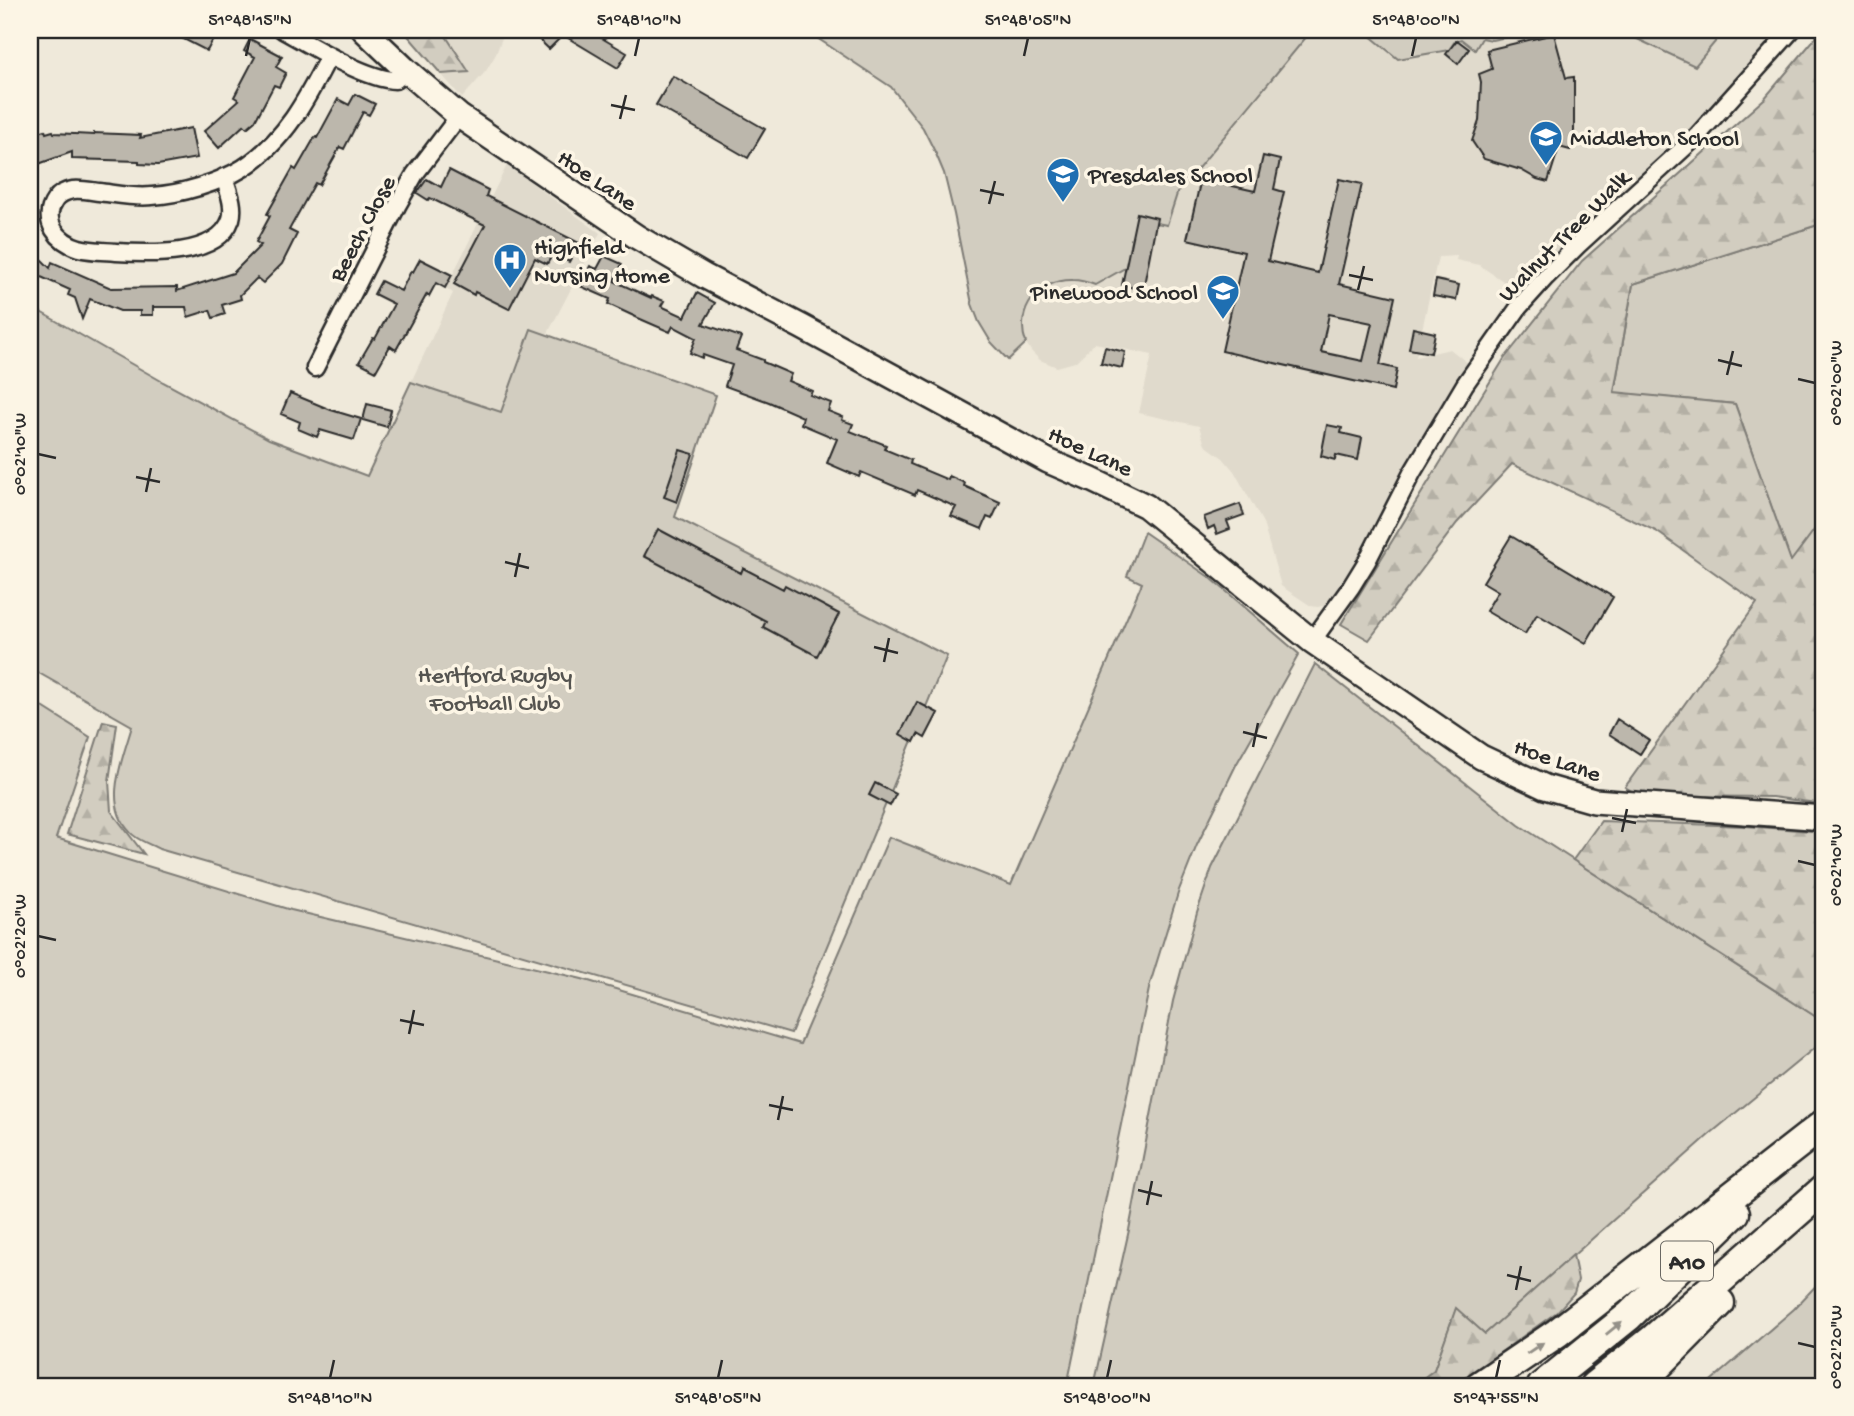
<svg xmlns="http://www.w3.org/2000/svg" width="1854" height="1416" font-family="'Gochi Hand',sans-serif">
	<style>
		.built { fill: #e0dacc }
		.green { fill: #d2cdc0; stroke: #7e7c76; stroke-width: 2 }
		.forest { fill: url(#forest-firs); stroke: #7e7c76; stroke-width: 2 }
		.building { fill: #bcb7ac; stroke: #2b2b2b; stroke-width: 2; fill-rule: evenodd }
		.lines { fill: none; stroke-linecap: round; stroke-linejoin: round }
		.street-casing { stroke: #2b2b2b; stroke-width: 21 }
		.secondary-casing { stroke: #2b2b2b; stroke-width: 28 }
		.highway-casing { stroke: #2b2b2b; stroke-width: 33 }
		.street { stroke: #fcf5e5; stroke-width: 16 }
		.secondary { stroke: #fcf5e5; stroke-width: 23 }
		.highway { stroke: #fcf5e5; stroke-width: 28 }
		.oneway { fill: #949088 }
		.ticks { fill: none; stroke: #2b2b2b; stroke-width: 2.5 }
		.labels { text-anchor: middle; stroke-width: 7; stroke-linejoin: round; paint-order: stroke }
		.shield { fill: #fcf5e5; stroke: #6a6863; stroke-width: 2 }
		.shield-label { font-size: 23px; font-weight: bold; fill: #2b2b2b }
		.poi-label { font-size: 24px; fill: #2b2b2b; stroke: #fcf5e5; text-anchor: start }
		.street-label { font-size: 24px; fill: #2b2b2b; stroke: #fcf5e5 }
		.park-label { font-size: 24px; fill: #555450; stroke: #fcf5e5 }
		.neatline { fill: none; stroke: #2b2b2b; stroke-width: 2.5 }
		.ticks-label { font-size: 18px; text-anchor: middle; fill: #2b2b2b }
	</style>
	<defs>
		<pattern id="forest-firs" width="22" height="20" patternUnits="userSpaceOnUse" patternTransform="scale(1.75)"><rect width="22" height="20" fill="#d2cdc0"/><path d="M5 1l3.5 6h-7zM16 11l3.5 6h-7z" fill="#b4b0a5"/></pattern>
	</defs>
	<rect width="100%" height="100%" fill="#efe9da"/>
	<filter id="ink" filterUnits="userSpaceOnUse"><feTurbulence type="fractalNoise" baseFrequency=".0143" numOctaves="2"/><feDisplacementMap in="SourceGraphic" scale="14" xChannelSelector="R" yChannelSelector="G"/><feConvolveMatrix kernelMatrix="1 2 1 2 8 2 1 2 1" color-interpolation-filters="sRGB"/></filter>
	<g filter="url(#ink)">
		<path class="built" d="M403,30H505L496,54L486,71L462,98Z
			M805,30H1786L1692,130L1634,182L1553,261L1536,256L1528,263L1512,304L1503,281L1479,265L1456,260L1457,256L1438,257L1416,357L1450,349L1474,368L1355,565L1349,585L1330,604L1318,607L1311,606L1281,586L1263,523L1234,471L1223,458L1205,445L1199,426L1139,413L1152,355L1095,343L1075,362L1057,367L1040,360L1031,351L1026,343L1008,360L991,342L979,322L972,304L954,214L944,173L936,154L923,128L891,87Z
			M507,165L600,233L547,335L531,330L501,413L411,382L453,293L446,288Z"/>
		<path class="green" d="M805,30H1312L1180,190L1177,194L1167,225L1146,221L1137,261L1095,285C1087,282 1081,280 1073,280C1039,279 1014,310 1026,343L1008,360L991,342L979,322L972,304L954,214L944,173L936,154L923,128L891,87Z
			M1363,30H1542L1492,40L1482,38L1475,50L1461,39L1455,41L1449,50L1398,59Z
			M1618,30H1725L1695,66Z
			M1824,223V517L1791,562L1735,404L1614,393L1633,284Z
			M30,306L163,382L269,439L367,476L411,382L501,412L531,329L716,395L675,517L947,656L791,1033L159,849C150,844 136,840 130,832C102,803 123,759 132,726L30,668Z
			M1144,532L1212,579L1299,654L1236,765L1197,845L1179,890L1150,984L1067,1386H30V699L90,737L56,838L291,910L582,979L800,1044L889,837L1011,885L1142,583L1127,576Z
			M1315,664L1519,825L1824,1022V1040L1710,1134L1485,1334L1456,1309L1434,1370L1413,1386H1094L1129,1230L1173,1001L1197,912L1212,868Z
			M1824,1277V1386H1705L1794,1309Z"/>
		<path class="forest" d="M403,30H442L469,72L441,74Z
			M1822,30H1824V223L1633,284L1614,392L1735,404L1791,561L1824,517V804L1772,797L1659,796L1635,793L1625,787L1757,603L1656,531L1512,464L1457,523L1369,640L1341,624L1504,359L1582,261L1764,99Z
			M103,721L117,724L109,781L111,811L144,854L67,834Z
			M1601,821L1746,826L1824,832V1022L1573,860Z
			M1573,1255L1578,1280L1574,1293L1557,1312L1455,1385L1413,1386L1434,1370L1456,1308L1485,1334Z"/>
		<path class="building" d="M166,30H218L207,51Z
			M529,30H604L600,37L627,53L618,68L563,35L549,49Z
			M1554,34L1566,78L1574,77V134L1570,150L1559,147L1548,182L1537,179L1521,170L1484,159L1472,141L1479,121L1481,82L1479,74L1492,69L1487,50Z
			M250,39L282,56L276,67L286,73L279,87L274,85L255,121L247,128L244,125L219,148L204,131L239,100L234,97L255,57L244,51Z
			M1457,40L1469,49L1458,64L1446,54Z
			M673,76L765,129L748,158L656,105Z
			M355,94L375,104L369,115L363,112L344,149L340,147L319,185L315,183L289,230L297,234L282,264L263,283L257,278L240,295L241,299L222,305L225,314L213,318L210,310L188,317L186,307H153V315H140V311H120L90,299L82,319L75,298L68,295L70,290L30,272V248L50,268L52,262L111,288L177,287V291L233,273L261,245L256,242L270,216L267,214L293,168L296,170L315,137L317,138L338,99L349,105Z
			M191,128L197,158L158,165L139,164V161L72,159V152L30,167V135L45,130L46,133L53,131L54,133L94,135V133L141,135L140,138Z
			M1263,156L1280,160L1274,189L1284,192L1268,261L1318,273L1339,179L1362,184L1339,284L1395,297L1380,365L1397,369L1393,390L1222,351L1244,252L1187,239L1201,179L1255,191ZM1329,314L1372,323L1363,361L1321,352Z
			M449,170L488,190L486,196L579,243L569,262L553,254L547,264L535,258L509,309L475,292L474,295L454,284L485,225L430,198L428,200L417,193L427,179L441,187Z
			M1137,213L1157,218L1143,290L1122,285Z
			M604,256L622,264L614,281L651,298L652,296L664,301L661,306L685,317L697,293L715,303L703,324L741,337L736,350L763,360V362L791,374L788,381L812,391L810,395L831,403L828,411L843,417L842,420L853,424L850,431L886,445L884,449L911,460L910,464L948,480L949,476L965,483L964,486L1000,502L992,519L987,517L982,529L951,516L956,507L917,490L915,495L861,472L859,477L827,463L837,439L801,424L803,417L769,402L725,386L732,365L703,355L702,358L690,353L696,338L673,326L670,332L638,318L608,304L610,299L580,286L590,266L597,269Z
			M420,259L452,275L445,288L436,283L429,296L427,294L396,350L390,346L376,371L359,362L373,338L375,339L394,304L374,294L381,281L401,291L411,271L413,272Z
			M1436,280L1459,285L1456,300L1433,296Z
			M1413,328L1435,333L1431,353L1409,349Z
			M1105,347L1125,352L1122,368L1101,363Z
			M290,393L331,410L361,419L354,440L320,430L317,437L298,429L300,422L281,414Z
			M367,404L391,410L387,427L363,420Z
			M1327,425L1342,428L1341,433L1362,438L1358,460L1336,455L1335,460L1321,456Z
			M680,450L693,454L677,502L664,497Z
			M1240,504L1244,515L1227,521L1230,529L1217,534L1214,526L1208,529L1204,517Z
			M658,529L741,573L743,568L783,589L785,585L839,614L817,656L763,627L766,621L644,556Z
			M1511,536L1613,597L1586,643L1537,614L1525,634L1486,611L1498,591L1483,582Z
			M917,702L938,713L925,738L918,734L914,742L900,734Z
			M1617,719L1649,740L1640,754L1609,734Z
			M875,783L896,794L890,806L869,795Z"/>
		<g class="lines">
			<defs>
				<path id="street" d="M283,30C310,45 365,79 395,80L407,71
					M224,177C228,190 235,205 231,219C218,258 148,254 116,252C104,251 91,251 79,248C59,242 40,221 55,200C59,194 66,191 73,190C81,189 91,191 99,192C116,194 135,198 152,196C181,194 219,183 243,168C285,141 307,99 329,56
					M315,368L398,204L415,174L459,116
					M1312,641L1351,587L1367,561L1412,473L1465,384L1519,307L1546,277L1578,245L1697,136L1792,30"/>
				<path id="secondary" d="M364,30L407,71L459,116L637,237L704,276L802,327L1048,461L1092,480L1146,506L1312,641L1481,757L1545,787L1594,801L1824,818"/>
				<path id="highway" d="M1479,1386L1557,1333L1824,1124
					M1542,1386L1629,1316L1735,1213
					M1594,1386L1652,1340L1824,1189
					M1638,1386L1720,1303"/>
			</defs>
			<use href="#street" class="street-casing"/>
			<use href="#secondary" class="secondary-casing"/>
			<use href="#highway" class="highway-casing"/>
			<use href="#street" class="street"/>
			<use href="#secondary" class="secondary"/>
			<use href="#highway" class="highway"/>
		</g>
		<defs><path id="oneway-solid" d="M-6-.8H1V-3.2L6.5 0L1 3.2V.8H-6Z" transform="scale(1.75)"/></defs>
		<g class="oneway">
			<use href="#oneway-solid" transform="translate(1614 1328) rotate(-39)"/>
			<use href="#oneway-solid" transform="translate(1535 1348) rotate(-34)"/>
		</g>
	</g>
	<path class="ticks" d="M246,56L250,38M635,56L639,38M1024,56L1028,38M1412,56L1416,38M611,105L635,110M620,119L626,95M980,190L1004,195M989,204L995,181M1349,275L1373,280M1358,290L1364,266M1718,360L1742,366M1727,375L1733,351M1798,379L1815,383M38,454L56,458M136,477L160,482M146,492L151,468M505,562L529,568M515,577L520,553M874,647L898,653M884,662L889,638M1243,732L1267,738M1253,747L1258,723M1612,818L1636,823M1622,832L1627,809M1798,861L1815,865M38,936L56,940M400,1020L424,1025M409,1034L414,1010M769,1105L793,1110M778,1120L783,1096M1138,1190L1162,1196M1147,1205L1152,1181M1507,1275L1531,1281M1516,1290L1521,1266M1798,1343L1815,1347M330,1378L334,1360M718,1378L722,1360M1107,1378L1111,1360M1496,1378L1500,1360"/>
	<defs>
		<symbol id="school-pin" viewBox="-11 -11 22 30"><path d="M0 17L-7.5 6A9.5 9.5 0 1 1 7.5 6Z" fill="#1f6fb2" stroke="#fcf5e5"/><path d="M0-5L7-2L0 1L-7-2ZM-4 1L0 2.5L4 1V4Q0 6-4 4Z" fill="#fff"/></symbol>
		<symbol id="hospital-pin" viewBox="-11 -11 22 30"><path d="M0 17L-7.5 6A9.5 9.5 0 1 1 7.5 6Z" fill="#1f6fb2" stroke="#fcf5e5"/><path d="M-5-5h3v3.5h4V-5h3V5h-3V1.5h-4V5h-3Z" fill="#fff"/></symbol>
	</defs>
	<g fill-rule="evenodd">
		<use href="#school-pin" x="1527" y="118" width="38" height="52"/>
		<use href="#school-pin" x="1044" y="155" width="38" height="52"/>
		<use href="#hospital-pin" x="491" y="241" width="38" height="52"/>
		<use href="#school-pin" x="1204" y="272" width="38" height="52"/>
	</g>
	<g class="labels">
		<rect class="shield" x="1661" y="1241.5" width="52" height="39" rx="5"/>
		<g class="shield-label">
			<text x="1687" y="1269">A10</text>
		</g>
		<g class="poi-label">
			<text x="1570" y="145">Middleton School</text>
			<text x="1088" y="182">Presdales School</text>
			<text x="534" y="254">Highfield<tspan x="534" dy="28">Nursing Home</tspan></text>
			<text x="1198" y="299" text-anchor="end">Pinewood School</text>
		</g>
		<g class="street-label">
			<text transform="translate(598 179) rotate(34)" y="8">Hoe Lane</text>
			<text transform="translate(361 228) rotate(-62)" y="8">Beech Close</text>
			<text transform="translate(1563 235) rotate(-45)" y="8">Walnut Tree Walk</text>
			<text transform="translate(1091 450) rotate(25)" y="8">Hoe Lane</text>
			<text transform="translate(1558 759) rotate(19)" y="8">Hoe Lane</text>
		</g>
		<g class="park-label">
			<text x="495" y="682">Hertford Rugby<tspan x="495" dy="28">Football Club</tspan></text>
		</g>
	</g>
	<rect width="1854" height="1416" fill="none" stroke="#fcf5e5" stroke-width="77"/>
	<rect x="38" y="38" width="1777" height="1340" class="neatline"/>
	<g class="ticks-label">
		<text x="250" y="25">51°48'15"N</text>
		<text x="639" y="25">51°48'10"N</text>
		<text x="1028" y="25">51°48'05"N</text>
		<text x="1416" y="25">51°48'00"N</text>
		<text transform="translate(1835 383) rotate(-90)" y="6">0°02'00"W</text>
		<text transform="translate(19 454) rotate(-90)" y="6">0°02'10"W</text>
		<text transform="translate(1835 865) rotate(-90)" y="6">0°02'10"W</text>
		<text transform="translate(19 936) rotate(-90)" y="6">0°02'20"W</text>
		<text transform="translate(1835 1347) rotate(-90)" y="6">0°02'20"W</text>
		<text x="330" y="1403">51°48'10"N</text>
		<text x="718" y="1403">51°48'05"N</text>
		<text x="1107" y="1403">51°48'00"N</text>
		<text x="1496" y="1403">51°47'55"N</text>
	</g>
</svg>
